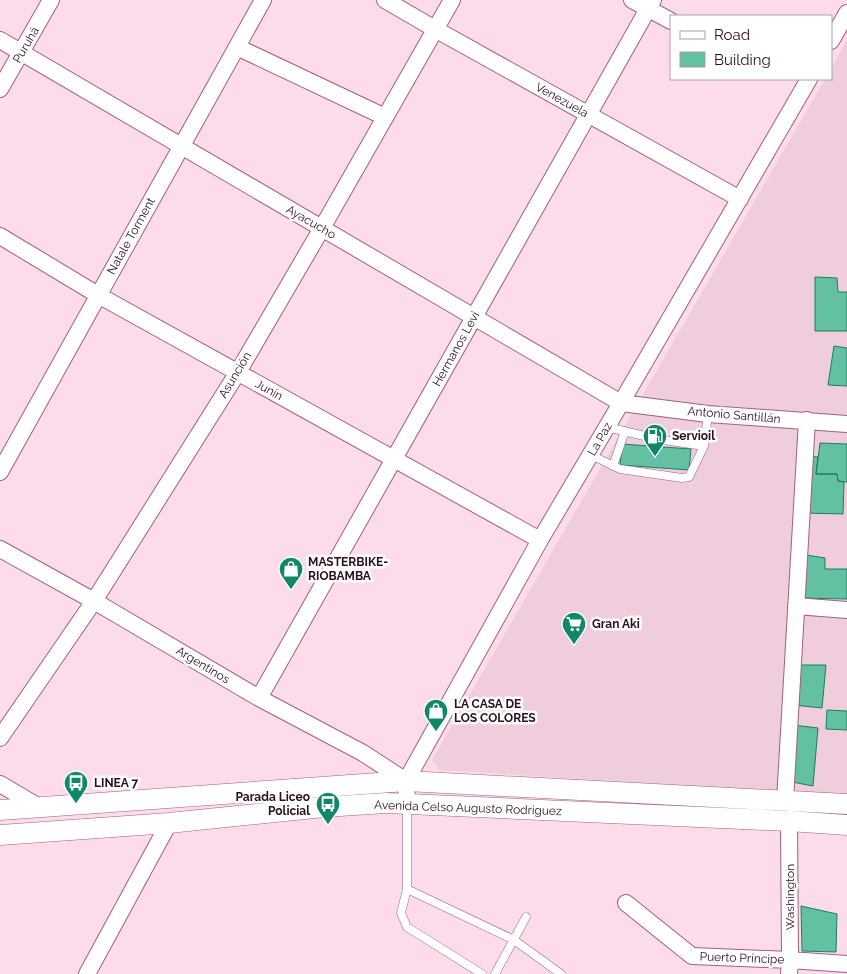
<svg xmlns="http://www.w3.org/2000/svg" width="847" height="974" font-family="Raleway,sans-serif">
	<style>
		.built { fill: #f0cddd }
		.building { fill: #63c0a1; stroke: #168063 }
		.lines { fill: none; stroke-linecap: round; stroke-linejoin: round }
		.service-casing { stroke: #a45e81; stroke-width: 9 }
		.minor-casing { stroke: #a45e81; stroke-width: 18 }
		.tertiary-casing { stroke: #a45e81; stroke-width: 21 }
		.service { stroke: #fff; stroke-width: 8 }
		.minor { stroke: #fff; stroke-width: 16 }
		.tertiary { stroke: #fff; stroke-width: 20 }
		.labels { text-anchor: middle; stroke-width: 5; stroke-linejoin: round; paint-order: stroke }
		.street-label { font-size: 12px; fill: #2c101f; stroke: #fff }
		.poi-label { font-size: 12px; font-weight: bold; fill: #2c101f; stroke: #fff; text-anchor: start }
	</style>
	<rect width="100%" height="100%" fill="#fcdcea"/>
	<path class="built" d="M847,40V796L439,770L432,760L825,79H831V68Z"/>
	<path class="building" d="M815,277L837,278L838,292H847V331H815Z
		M834,346L847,348V386L828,385Z
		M820,443L847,444V482L838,481L837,474H816Z
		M622,444L691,449L689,470L620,465Z
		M806,456L818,457L816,474H837L838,481L844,482L843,514L804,513Z
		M800,554L825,558V569H847V599L799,598Z
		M797,665H826L822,708L793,705Z
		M827,710L847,711V730L826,729Z
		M793,725L818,728L813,786L787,781Z
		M801,906L837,914L836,952L802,951Z"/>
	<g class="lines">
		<defs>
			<path id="service" d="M704,446L708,414
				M591,455L620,469L682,478L689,477L704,446L657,439L607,427
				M613,466L625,431
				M407,804V889
				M482,974L407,927L401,913L407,889L514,940L561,974
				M495,974L526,917"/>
			<path id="minor" d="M385,0L435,29L740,199
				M632,0L671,21
				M0,40L621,403L708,414L847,424
				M831,41L847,13
				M237,47L385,117
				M0,89L51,0
				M0,236L98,295L540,540
				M0,472L263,0
				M0,549L94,601L259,698L363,753L406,781
				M796,606L847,610
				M259,698L653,0
				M0,738L94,601L238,372L322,228L452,0
				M0,784L39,807
				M785,801L807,420
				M407,804L406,781L540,540L621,403L809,79
				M626,903L692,956L790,960L847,964
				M87,974L169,823
				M789,974L790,960L789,821"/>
			<path id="tertiary" d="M0,810L406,781L847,804
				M0,835L169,823L324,807L386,803L789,821L847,825"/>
		</defs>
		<use href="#service" class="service-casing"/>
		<use href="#minor" class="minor-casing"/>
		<use href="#tertiary" class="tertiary-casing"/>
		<use href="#service" class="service"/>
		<use href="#minor" class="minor"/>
		<use href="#tertiary" class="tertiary"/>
	</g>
	<defs>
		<symbol id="fuel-pin" viewBox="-11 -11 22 30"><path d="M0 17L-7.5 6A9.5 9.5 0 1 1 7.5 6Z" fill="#0f8769" stroke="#fff"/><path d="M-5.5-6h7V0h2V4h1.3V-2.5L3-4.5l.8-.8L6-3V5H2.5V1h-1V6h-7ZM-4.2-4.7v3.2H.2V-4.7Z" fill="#fff"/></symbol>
		<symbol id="shop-pin" viewBox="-11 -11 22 30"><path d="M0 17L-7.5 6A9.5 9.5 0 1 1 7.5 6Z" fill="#0f8769" stroke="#fff"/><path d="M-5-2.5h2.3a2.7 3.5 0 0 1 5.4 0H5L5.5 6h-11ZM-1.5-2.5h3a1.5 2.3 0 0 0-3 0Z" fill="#fff"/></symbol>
		<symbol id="supermarket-pin" viewBox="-11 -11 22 30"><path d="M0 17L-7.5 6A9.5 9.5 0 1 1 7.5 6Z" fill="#0f8769" stroke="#fff"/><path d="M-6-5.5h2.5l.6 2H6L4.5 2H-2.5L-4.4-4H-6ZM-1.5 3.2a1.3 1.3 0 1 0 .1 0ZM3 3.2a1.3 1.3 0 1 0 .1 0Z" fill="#fff"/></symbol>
		<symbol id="bus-pin" viewBox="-11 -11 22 30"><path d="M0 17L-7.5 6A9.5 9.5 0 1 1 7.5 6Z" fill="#0f8769" stroke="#fff"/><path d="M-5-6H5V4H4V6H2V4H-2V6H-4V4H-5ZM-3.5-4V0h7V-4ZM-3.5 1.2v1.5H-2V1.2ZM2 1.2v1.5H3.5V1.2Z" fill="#fff"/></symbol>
	</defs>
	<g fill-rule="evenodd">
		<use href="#fuel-pin" x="641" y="422" width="28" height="38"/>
		<use href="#shop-pin" x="277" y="555" width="28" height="38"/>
		<use href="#supermarket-pin" x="560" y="610" width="28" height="38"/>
		<use href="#shop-pin" x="422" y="697" width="28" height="38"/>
		<use href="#bus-pin" x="62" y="769" width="28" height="38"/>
		<use href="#bus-pin" x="314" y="790" width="28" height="38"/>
	</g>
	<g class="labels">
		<g class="street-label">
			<text transform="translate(26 45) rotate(-60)" y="4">Puruhá</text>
			<text transform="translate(562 100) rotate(29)" y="4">Venezuela</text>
			<text transform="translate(311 222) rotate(30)" y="4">Ayacucho</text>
			<text transform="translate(131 236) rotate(-61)" y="4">Natale Torment</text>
			<text transform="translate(456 349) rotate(-61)" y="4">Hermanos Levi</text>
			<text transform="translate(235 375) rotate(-59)" y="4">Asunción</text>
			<text transform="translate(269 390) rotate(29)" y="4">Junín</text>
			<text transform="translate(734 415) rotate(5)" y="4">Antonio Santillán</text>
			<text transform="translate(600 439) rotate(-60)" y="4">La Paz</text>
			<text transform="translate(203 665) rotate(31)" y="4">Argentinos</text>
			<text transform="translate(468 808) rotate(2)" y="4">Avenida Celso Augusto Rodriguez</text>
			<text transform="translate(790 897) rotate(-90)" y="4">Washington</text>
			<text transform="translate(742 958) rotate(2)" y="4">Puerto Príncipe</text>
		</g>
		<g class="poi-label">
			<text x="672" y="440">Servioil</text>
			<text x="308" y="566">MASTERBIKE-<tspan x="308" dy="14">RIOBAMBA</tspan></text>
			<text x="592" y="628">Gran Aki</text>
			<text x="454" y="708">LA CASA DE<tspan x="454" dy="14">LOS COLORES</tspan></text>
			<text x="94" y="787">LINEA 7</text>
			<text x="310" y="801" text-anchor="end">Parada Liceo<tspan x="310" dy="14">Policial</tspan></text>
		</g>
	</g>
	<rect x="670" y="15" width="162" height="65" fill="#ffffff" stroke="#ab9fa5"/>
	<rect x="680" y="31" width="25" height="8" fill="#ffffff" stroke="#ab9fa5"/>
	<text x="714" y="40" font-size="15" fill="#2c101f">Road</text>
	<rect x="680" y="52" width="25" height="15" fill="#63c0a1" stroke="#ab9fa5"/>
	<text x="714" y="65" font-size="15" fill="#2c101f">Building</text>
</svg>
